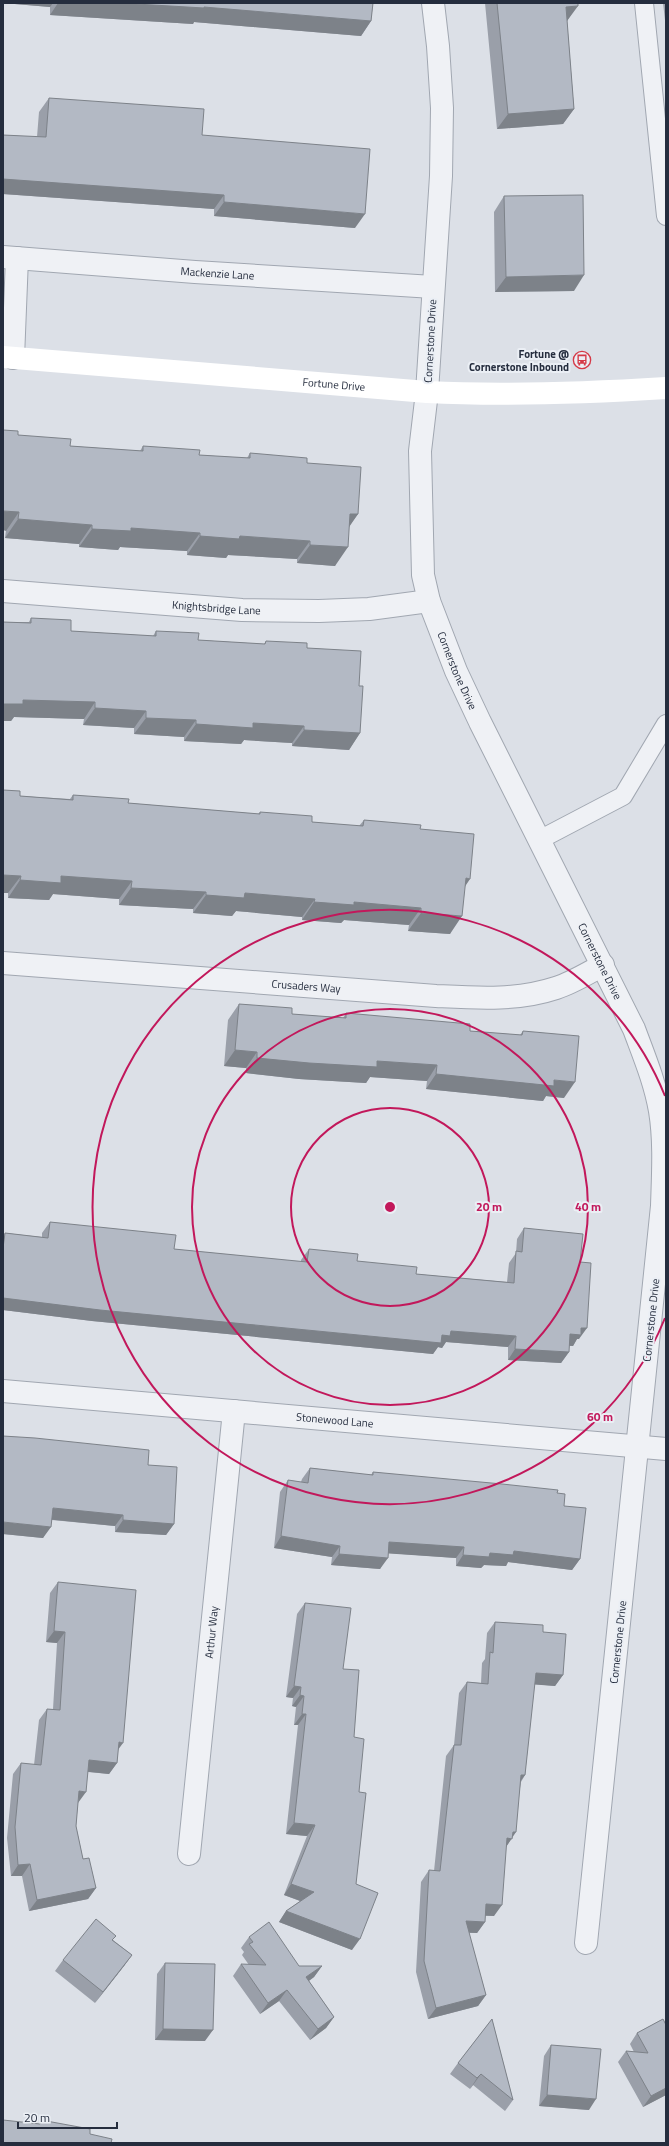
<svg xmlns="http://www.w3.org/2000/svg" width="669" height="2146" font-family="'Titillium Web',sans-serif">
	<style>
		.lines { fill: none; stroke-linecap: round; stroke-linejoin: round }
		.lane-casing { stroke: #a1a7b1; stroke-width: 20 }
		.street-casing { stroke: #a1a7b1; stroke-width: 24 }
		.lane { stroke: #eff1f5; stroke-width: 18 }
		.street { stroke: #eff1f5; stroke-width: 22 }
		.secondary { stroke: #fff; stroke-width: 22 }
		.wall { fill: #9a9fa9 }
		.shaded-wall { fill: #7d8289 }
		.building { fill: #b3b9c4; stroke: #7d8289 }
		.ring { fill: none; stroke: #c2185b; stroke-width: 2 }
		.labels { text-anchor: middle; stroke-width: 4; stroke-linejoin: round; paint-order: stroke }
		.street-label { font-size: 11px; fill: #252d3e; stroke: #ebeff5 }
		.poi-label { font-size: 11px; font-weight: bold; fill: #252d3e; stroke: #ebeff5; text-anchor: end }
		.centre { fill: #c2185b; stroke: #ebeff5; stroke-width: 2 }
		.ring-label { font-size: 12px; text-anchor: middle; font-weight: bold; fill: #c2185b; stroke: #ebeff5; stroke-width: 4; stroke-linejoin: round; paint-order: stroke }
	</style>
	<rect width="100%" height="100%" fill="#dce0e7"/>
	<g class="lines">
		<defs>
			<path id="lane" d="M644,3L666,216
				M539,840L623,796L666,724"/>
			<g id="street">
				<path id="s1" d="M433,3L438,46L442,108L441,176L427,392L420,451L423,575L429,601L456,671L480,722L634,1029C644,1056 655,1082 660,1111C665,1142 663,1174 662,1206L586,1943"/>
				<path id="s2" d="M3,257L195,272L433,287"/>
				<path d="M13,358L17,258"/>
				<path id="s3" d="M3,591L242,610L319,611L369,609L429,601"/>
				<path id="s4" d="M3,963L436,996C476,998 517,1001 556,988C572,983 588,973 603,965"/>
				<path id="s5" d="M3,1391L666,1449"/>
				<path id="s6" d="M189,1854L234,1411"/>
			</g>
		</defs>
		<use href="#lane" class="lane-casing"/>
		<use href="#street" class="street-casing"/>
		<use href="#lane" class="lane"/>
		<use href="#street" class="street"/>
		<path class="secondary" id="s7" d="M3,357L427,392C507,396 586,393 666,388"/>
	</g>
	<path class="wall" d="M3,3H373L371,21L361,36L194,22L193,24L50,15V7Z
		M485,3H578L567,21L574,109L563,124L497,129Z
		M663,3H666V29Z
		M49,98L202,135L355,228L214,216V209L3,194V135L37,137L39,112Z
		M504,196L574,291L495,292L494,212Z
		M18,435L70,446L140,451L143,446L199,455L247,458L250,453L307,463L358,514L349,526L335,566L297,563V559L228,555L226,558L187,555V551L120,547L118,550L79,547V544L5,538Z
		M31,618L71,631L153,636L156,631L198,640L264,644L266,641L307,648L359,686L360,733L349,750L292,746V743L244,740L241,744L184,741V737L134,734V728L83,725L84,719L14,717L11,721H3V622H29Z
		M3,790L20,796L70,799L73,795L128,803L258,814L260,812L312,822L359,826L364,820L420,829L465,886L450,934L408,931L409,925L344,920L341,923L302,920V917L236,911L232,916L193,913V909L119,905V899L53,894L49,900L8,898V893H3Z
		M239,1004L292,1014L343,1018L346,1013L470,1031L520,1035L523,1031L564,1098L546,1096L543,1101L426,1089L427,1081L370,1077L366,1083L299,1079L246,1073V1068L224,1066L228,1020Z
		M50,1222L174,1249L301,1262V1260L309,1249L357,1261L416,1274L507,1282L509,1263L516,1253L517,1239L524,1228L580,1262L579,1339H577L573,1346H569V1352L561,1363L508,1360V1347L446,1342L442,1348L438,1347L433,1354L92,1321L3,1310V1236L5,1233L42,1237V1233Z
		M148,1465L174,1524L166,1535L115,1532V1526L52,1520L43,1538L3,1534Z
		M310,1468L371,1475L373,1472L557,1493L564,1506L580,1559L572,1570L508,1562L506,1566L484,1565L481,1568L456,1566V1558L388,1553L380,1569L331,1565L332,1557L274,1548L280,1492L288,1480L301,1482L302,1479Z
		M58,1582L118,1750L117,1763L109,1774L88,1772L78,1802L76,1826L83,1859L96,1888L88,1899L29,1911L22,1876H11L7,1838L13,1774L21,1763L34,1765L39,1720L47,1709H53L57,1643L46,1642L50,1593Z
		M305,1603L343,1669L354,1737L359,1792L356,1884L352,1950L279,1922L286,1911L300,1901L284,1895L307,1836L286,1834L298,1725H294L296,1707L292,1706L293,1698L286,1697L297,1614Z
		M495,1622L543,1632L563,1675L555,1686L534,1684L525,1775L521,1782L512,1838L506,1847L494,1916H485V1922L477,1933H469L486,1995L478,2006L428,2019L416,1972L421,1882L429,1870L434,1871L446,1756L454,1745L459,1693L467,1682L481,1683L482,1663L485,1659L487,1633Z
		M249,1937L299,1966H322L314,1977L309,1981L334,2017L326,2028L310,2040L279,2001L260,2014L233,1976L241,1964L249,1965L242,1955L244,1952L241,1948Z
		M113,1940L132,1955L124,1966L95,2003L55,1971L63,1960Z
		M165,1963L205,2041L155,2040L157,1974Z
		M492,2019L513,2100L505,2111L473,2085L470,2089L450,2074L458,2063Z
		M663,2019L666,2095L643,2107L618,2062L626,2051L634,2052L630,2044L637,2033Z
		M551,2045L589,2110L539,2106L544,2056Z"/>
	<path class="shaded-wall" d="M3,3H53L50,7Z
		M58,3H119L204,7L371,21L361,36L194,22L193,24L50,15Z
		M578,6L567,21L566,7Z
		M574,109L563,124L497,129L508,114Z
		M3,179H10L224,195L214,209L3,194Z
		M224,202L365,214L355,228L214,216Z
		M584,275L574,291L495,292L506,277Z
		M3,511L19,512L6,531L3,530Z
		M350,514H358L345,533Z
		M18,519L92,525L79,544L5,538Z
		M131,528L200,533L187,551L120,547L118,550L79,547L92,529Z
		M200,536H240L310,541L297,559L228,555L226,558L187,555Z
		M310,545L348,547L335,566L297,563Z
		M23,700L95,702L84,719L14,717L11,721H3V704Z
		M95,708L146,711L134,728L83,725Z
		M146,718L196,720L184,737L134,734Z
		M253,723L304,726L292,743L244,740L241,744L184,741L196,724Z
		M304,730L360,733L349,750L292,746Z
		M3,875L21,876L8,893H3Z
		M61,876L132,881L119,899L53,894L49,900L8,898L20,880Z
		M466,878L470,879L458,897Z
		M131,888L206,892L193,909L119,905Z
		M245,893L315,899L302,917L236,911L232,916L193,913L206,895Z
		M314,902H354L421,908L409,925L344,920L341,923L302,920Z
		M421,913L462,916L450,934L408,931Z
		M235,1050L257,1052L246,1068L224,1066Z
		M257,1058L377,1061L437,1065L427,1081L370,1077L366,1083L299,1079L246,1073Z
		M436,1074L554,1080L575,1082L564,1098L546,1096L543,1101L426,1089Z
		M3,1298L442,1335L451,1331L516,1336L508,1347L446,1342L442,1348L438,1347L433,1354L92,1321L3,1310Z
		M581,1328H587L579,1339H577L573,1346L562,1345L570,1334Z
		M515,1349L569,1352L561,1363L508,1360Z
		M53,1508L123,1515L115,1526L45,1519Z
		M123,1520L174,1524L166,1535L115,1532Z
		M3,1522L51,1527L43,1538L3,1534Z
		M281,1536L340,1546L332,1557L274,1548Z
		M389,1542L464,1547L456,1558L382,1553Z
		M514,1551L580,1559L572,1570L508,1562L506,1566L484,1565L481,1568L456,1566L463,1555L490,1553Z
		M339,1554L388,1558L380,1569L331,1565Z
		M54,1631L65,1632L57,1643L46,1642Z
		M536,1673L563,1675L555,1686L528,1684Z
		M294,1686L301,1687L293,1698L286,1697Z
		M300,1695L304,1696L296,1707L292,1706Z
		M302,1714H306L298,1725H294Z
		M119,1742L123,1743L115,1754Z
		M89,1760L117,1763L109,1774L81,1771Z
		M521,1775H525L517,1786Z
		M79,1791L86,1792L78,1803Z
		M294,1823L315,1825L307,1836L286,1834Z
		M513,1832H516L504,1850L507,1838Z
		M30,1864L22,1876H11L18,1865Z
		M291,1884L314,1892L306,1903L284,1895Z
		M96,1888L88,1899L29,1911L37,1900Z
		M486,1904L502,1905L494,1916L478,1915Z
		M286,1911L360,1939L352,1950L279,1922Z
		M466,1921L485,1922L477,1933L458,1932Z
		M132,1955L124,1966L95,2003L103,1992Z
		M322,1966L314,1977L299,1988L306,1977Z
		M287,1990L279,2001L260,2014L268,2003Z
		M486,1995L478,2006L428,2019L436,2008Z
		M334,2017L326,2028L310,2040L318,2029Z
		M163,2029L213,2030L205,2041L155,2040Z
		M481,2074L473,2085L470,2089L477,2078Z
		M666,2088V2095L643,2107L651,2096Z
		M547,2095L596,2099L589,2110L539,2106Z"/>
	<path class="building" d="M119,3H373L371,21L204,7V8Z
		M497,3H578V6L566,7L574,109L508,114Z
		M49,98L204,109L202,135L370,149L365,214L224,202V195L3,179V135L46,137Z
		M583,195L584,275L506,277L504,196Z
		M3,430L18,431V435L71,439L70,446L143,451V446L200,450L199,455L250,458V453L307,458V463L361,467L358,514H350L348,547L310,545V541L240,536L239,539L200,536V533L131,528V531L92,529V525L18,519L19,512L3,511Z
		M31,618L71,620V631L156,636V631L199,633L198,640L265,644L266,641L307,643V648L361,651L359,686H363L360,733L304,730V726L253,723V728L196,724V720L146,718V711L95,708V702L23,700V704H3V622L31,623Z
		M3,790L20,791V796L73,800V795L129,799L128,803L260,814V812L312,816V822L363,826L364,820L421,825L420,829L474,834L470,879L466,878L462,916L421,913V908L354,902V905L314,902L315,899L245,893L244,898L206,895V892L131,888L132,881L61,876V883L20,880L21,876L3,875Z
		M239,1004L292,1008V1014L346,1018V1013L470,1024V1031L522,1035L523,1031L579,1036L575,1082L554,1080V1086L436,1074L437,1065L377,1061V1067L309,1063L257,1058V1052L235,1050Z
		M50,1222L176,1235L174,1249L307,1262L309,1249L358,1254L357,1261L417,1267L416,1274L514,1283L516,1251L522,1252L524,1228L583,1234L580,1262L591,1263L587,1328H581V1335L570,1334L569,1352L515,1349L516,1336L451,1331L450,1336L442,1335L441,1343L100,1310L3,1298V1248L5,1233L48,1238Z
		M3,1436L35,1438L149,1450L148,1465L177,1467L174,1524L123,1520V1515L53,1508L51,1527L3,1522Z
		M310,1468L373,1475V1472L502,1484L558,1490L557,1493L565,1494L564,1506L586,1508L580,1559L514,1551L513,1555L490,1553L489,1557L463,1555L464,1547L389,1542L388,1558L339,1554L340,1546L281,1536L288,1480L308,1483Z
		M58,1582L136,1590L123,1743L119,1742L117,1763L89,1760L86,1792L79,1791L76,1826L83,1859L89,1858L96,1888L37,1900L30,1864L18,1865L15,1827L21,1763L41,1765L47,1709L60,1710L65,1632L54,1631Z
		M305,1603L351,1608L343,1669L359,1670L354,1737L364,1739L359,1792L366,1793L356,1884L378,1893L360,1939L286,1911L314,1892L291,1884L315,1825L294,1823L306,1714H302L304,1696L300,1695L301,1687L294,1686Z
		M495,1622L543,1625V1632L566,1634L563,1675L536,1673L525,1775H521L516,1832H513L512,1839L507,1838L502,1905L486,1904L485,1922L466,1921L486,1995L436,2008L424,1961L429,1870L440,1871L454,1745H461L467,1682L488,1684L490,1652L493,1653Z
		M96,1919L116,1936L112,1940L132,1955L103,1992L63,1960Z
		M269,1922L299,1966H322L306,1977L334,2017L318,2029L287,1990L268,2003L241,1964L266,1965L249,1944L253,1942L249,1937Z
		M165,1963L215,1964L213,2030L163,2029Z
		M492,2019L513,2100L481,2074L477,2078L458,2063Z
		M663,2019L666,2025V2088L651,2096L626,2051L648,2053L637,2033Z
		M551,2045L601,2049L596,2099L547,2095Z
		M3,2120L40,2124L41,2120L90,2129V2134L112,2139L111,2143H3Z"/>
	<g class="ring">
		<circle cx="390" cy="1207" r="99"/>
		<circle cx="390" cy="1207" r="198"/>
		<path d="M665 1318A297 297 0 1 1 665 1096"/>
	</g>
	<defs>
		<symbol id="bus-ring" viewBox="-11 -11 22 22"><circle r="9.5" fill="#ebeff5" stroke="#d53947" stroke-width="1.5"/><path d="M-5-6H5V4H4V6H2V4H-2V6H-4V4H-5ZM-3.5-4V0h7V-4ZM-3.5 1.2v1.5H-2V1.2ZM2 1.2v1.5H3.5V1.2Z" fill="#d53947"/></symbol>
	</defs>
	<g fill-rule="evenodd">
		<use href="#bus-ring" x="572" y="350" width="20" height="20"/>
	</g>
	<g class="labels">
		<g class="street-label">
			<text dy="4" stroke="none"><textPath href="#s2" startOffset="215">Mackenzie Lane</textPath></text>
			<text transform="translate(430 341) rotate(-87)" y="4">Cornerstone Drive</text>
			<text dy="4" stroke="none"><textPath href="#s7" startOffset="332">Fortune Drive</textPath></text>
			<text dy="4" stroke="none"><textPath href="#s3" startOffset="214">Knightsbridge Lane</textPath></text>
			<text dy="4" stroke="none"><textPath href="#s1" startOffset="675">Cornerstone Drive</textPath></text>
			<text dy="4" stroke="none"><textPath href="#s1" startOffset="999">Cornerstone Drive</textPath></text>
			<text dy="4" stroke="none"><textPath href="#s4" startOffset="304">Crusaders Way</textPath></text>
			<text transform="translate(651 1320) rotate(-84)" y="4">Cornerstone Drive</text>
			<text dy="4" stroke="none"><textPath href="#s5" startOffset="333">Stonewood Lane</textPath></text>
			<text dy="4" stroke="none"><textPath href="#s6" startOffset="223">Arthur Way</textPath></text>
			<text transform="translate(618 1642) rotate(-84)" y="4">Cornerstone Drive</text>
		</g>
		<g class="poi-label">
			<text x="569" y="358">Fortune @<tspan x="569" dy="13">Cornerstone Inbound</tspan></text>
		</g>
	</g>
	<circle cx="390" cy="1207" r="6" class="centre"/>
	<g class="ring-label">
		<text x="489" y="1211">20 m</text>
		<text x="588" y="1211">40 m</text>
		<text x="600" y="1421">60 m</text>
	</g>
	<rect width="669" height="2146" fill="none" stroke="#252d3e" stroke-width="8"/>
	<path d="M18 2122v6h99v-6" fill="none" stroke="#252d3e" stroke-width="2"/>
	<text x="24" y="2122" font-size="12" fill="#252d3e" stroke="#ebeff5" stroke-width="3" paint-order="stroke">20 m</text>
</svg>
